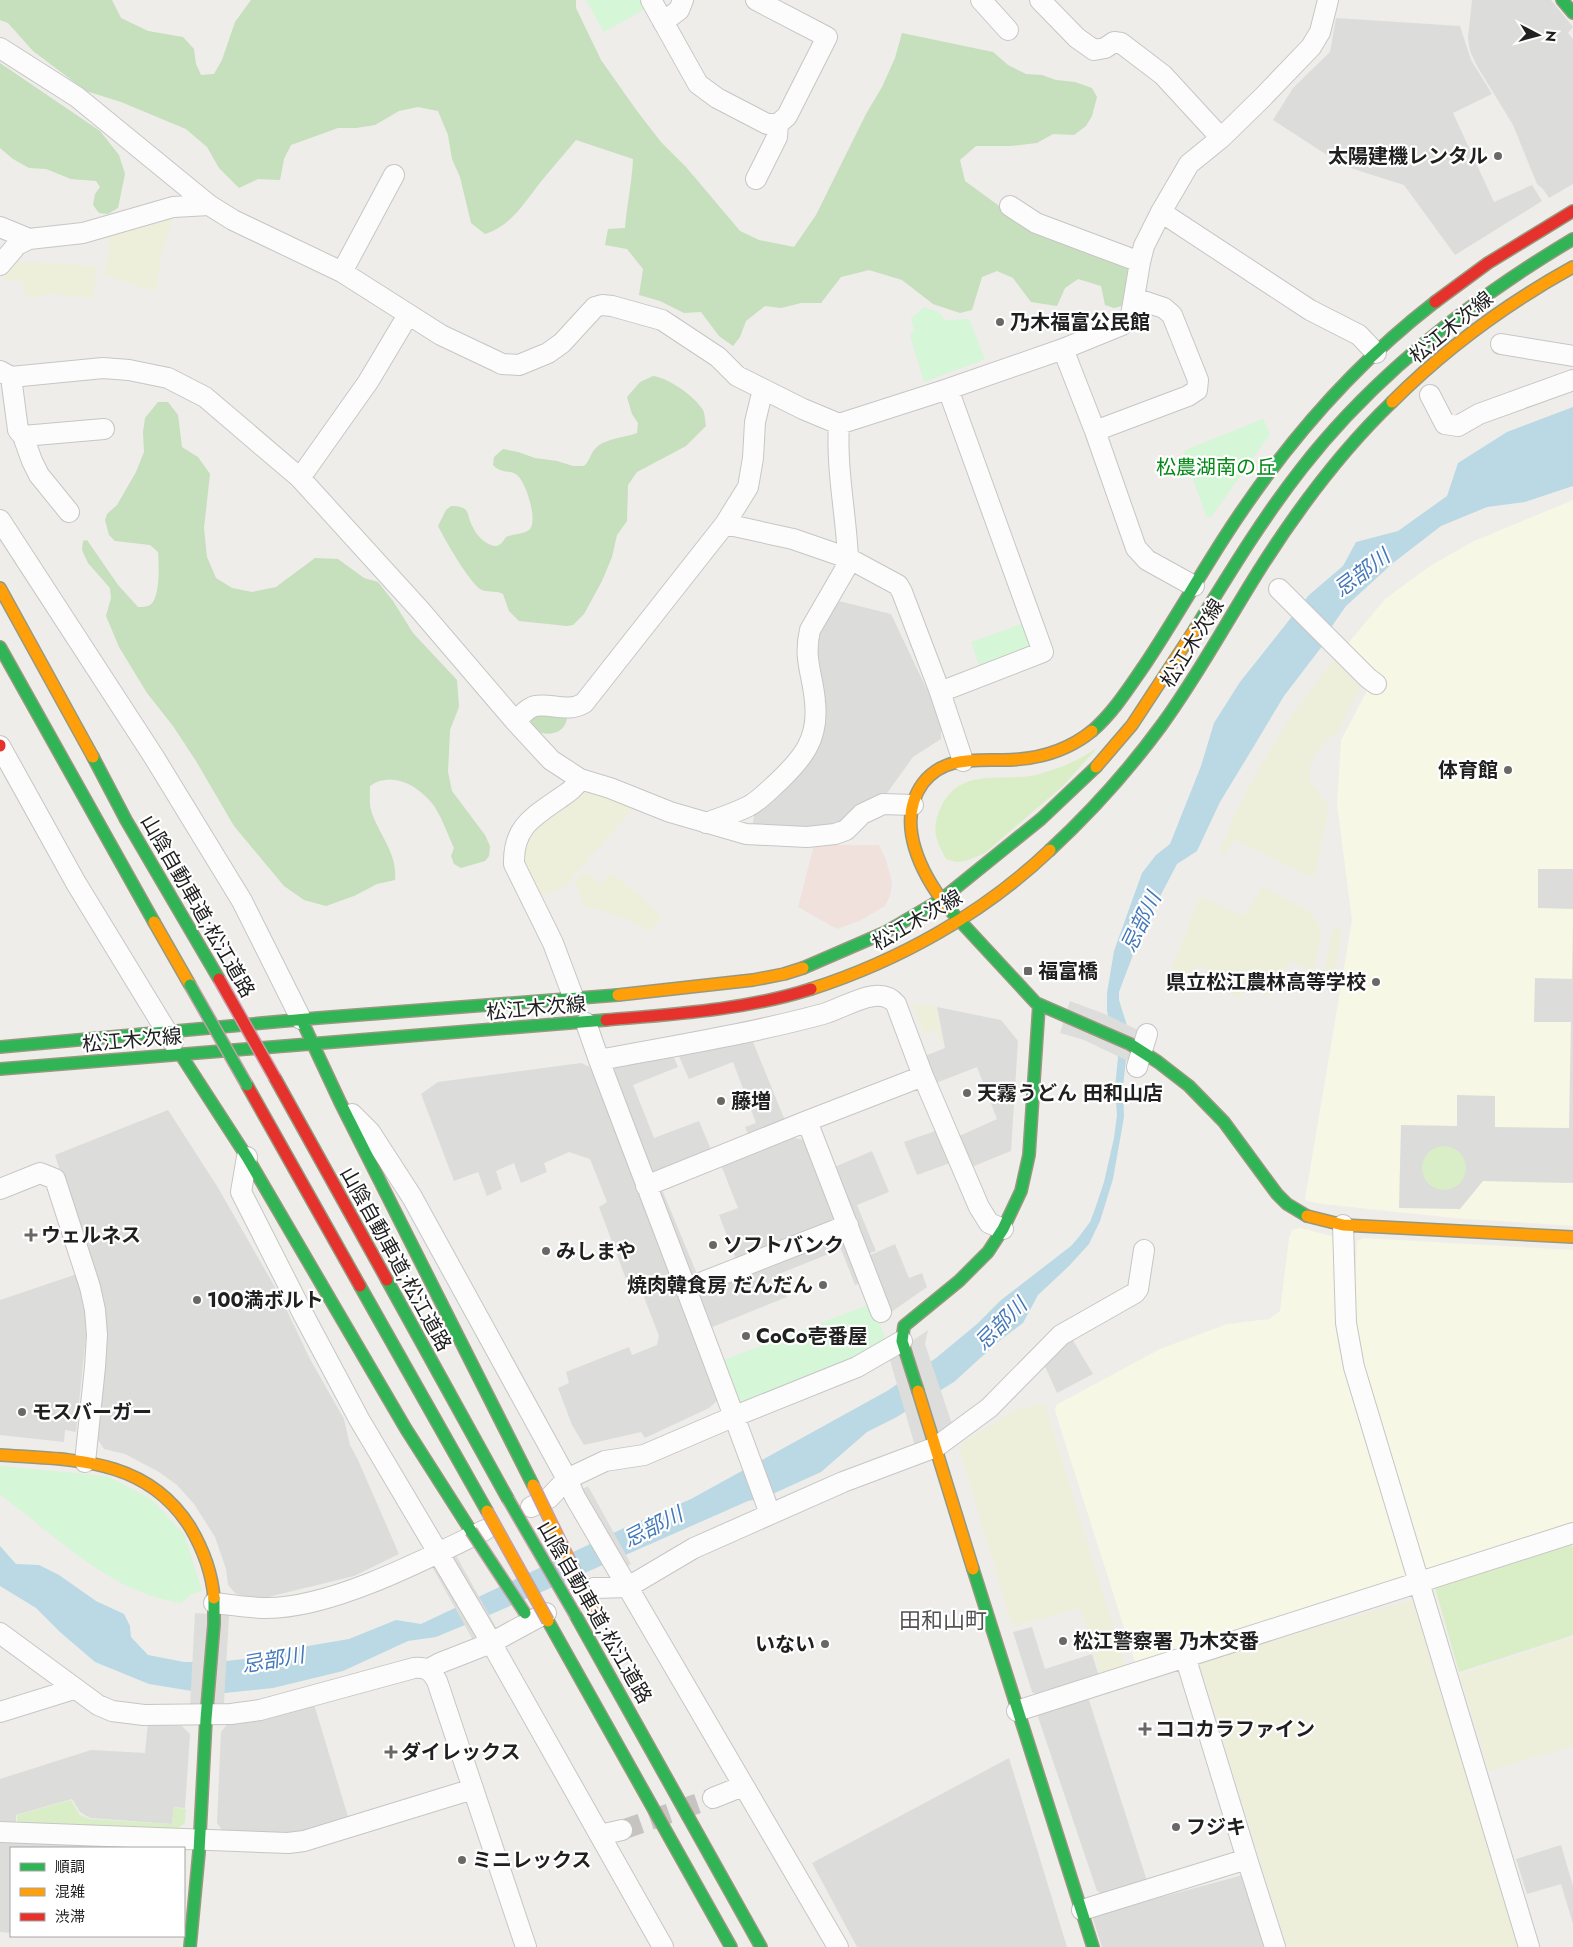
<svg xmlns="http://www.w3.org/2000/svg" width="1573" height="1947" font-family="Jost,'Noto Sans JP',sans-serif">
	<style>
		.commercial { fill: #f1e1dd }
		.education { fill: #f6f7e5 }
		.religious { fill: #dcdcda }
		.farmland { fill: #edefdb }
		.grass { fill: #d9eec6 }
		.forest { fill: #c6dfbc }
		.park { fill: #d5f6d7 }
		.water { fill: #bad9e4 }
		.pier { fill: #dddddb }
		.lines { fill: none; stroke-linecap: round; stroke-linejoin: round }
		.street-tunnel { stroke: #c5c4c1; stroke-width: 20; stroke-dasharray: 20 10; stroke-linecap: butt }
		.street-casing { stroke: #c7c6c5; stroke-width: 22 }
		.fast-casing { stroke: #96997f; stroke-width: 14 }
		.slow-casing { stroke: #96997f; stroke-width: 14 }
		.jam-casing { stroke: #96997f; stroke-width: 14 }
		.street { stroke: #fcfcfc; stroke-width: 20 }
		.fast { stroke: #30b455; stroke-width: 11 }
		.slow { stroke: #ff9f0a; stroke-width: 11 }
		.jam { stroke: #e5322d; stroke-width: 11 }
		.fast-bridge-casing { stroke: #c69ea8; stroke-width: 14; stroke-linecap: butt }
		.slow-bridge-casing { stroke: #c69ea8; stroke-width: 14; stroke-linecap: butt }
		.jam-bridge-casing { stroke: #c69ea8; stroke-width: 14; stroke-linecap: butt }
		.fast-bridge { stroke: #30b455; stroke-width: 11 }
		.slow-bridge { stroke: #ff9f0a; stroke-width: 11 }
		.jam-bridge { stroke: #e5322d; stroke-width: 11 }
		.poi-dot { fill: #686866; stroke: #fff; stroke-width: 2 }
		.labels { text-anchor: middle; stroke-width: 4.5; stroke-linejoin: round; paint-order: stroke }
		.poi-label { font-size: 20px; font-weight: bold; fill: #202020; stroke: #fff; text-anchor: start }
		.street-label { font-size: 20px; fill: #202020; stroke: #fff }
		.park-label { font-size: 20px; fill: #048916; stroke: #fff }
		.water-label { font-size: 21px; font-style: italic; fill: #4478b8; stroke: #fff }
		.quarter-label { font-size: 22px; fill: #535353; stroke: #fff }
	</style>
	<rect width="100%" height="100%" fill="#eeede9"/>
	<path class="commercial" d="M814,845H879L886,860L892,882L890,896L885,906L859,921L837,929L798,907Z"/>
	<path class="education" d="M1573,500V1226L1453,1218L1322,1204L1308,1201L1305,1199L1352,920L1337,804L1341,740L1369,687L1345,647L1385,599L1430,566L1474,541Z
		M1300,1228L1336,1237L1341,1271L1413,1574L1137,1664L1135,1662L1055,1411L1056,1405L1160,1349L1227,1324L1269,1319L1280,1311L1289,1238L1292,1230Z
		M1363,1238L1573,1250V1528L1423,1571L1364,1367L1354,1312L1357,1241Z"/>
	<path class="religious" d="M1472,0H1551L1573,27L1568,33L1573,39V184L1549,198L1543,189L1537,184L1513,125L1477,66L1470,51L1468,38Z
		M1336,18L1460,26L1471,60L1492,94L1453,113L1494,202L1532,185L1542,201L1455,255L1404,185L1344,166L1273,120L1293,88L1330,52Z
		M831,599L891,614L941,719V739L913,757L885,796L832,830L752,829L755,810L809,759L812,647Z
		M1538,869H1573V909L1538,908Z
		M1573,922V1183L1483,1181L1460,1209L1399,1208L1401,1125L1457,1126V1095L1495,1096V1127L1569,1128L1571,1022H1534L1535,978L1572,979Z
		M937,1007L1001,1020L1018,1041L1011,1151L969,1168L957,1137L997,1119L977,1067L936,1083L925,1056L945,1048Z
		M753,1042L786,1123L750,1138L745,1127L756,1123L733,1062L689,1079L677,1052Z
		M672,1053L678,1067L633,1085L654,1138L699,1121L712,1152L656,1174L647,1171L607,1063Z
		M581,1063L590,1067L630,1166L718,1400L709,1408L645,1438L641,1432L584,1445L572,1425L558,1388L569,1383L566,1372L629,1347L632,1355L657,1345L659,1336L642,1292L632,1295L599,1207L607,1202L590,1159L569,1152L544,1163L547,1172L521,1183L514,1163L496,1171L502,1189L487,1196L478,1172L454,1181L421,1094L438,1082Z
		M168,1110L217,1186L280,1296L310,1359L344,1419L350,1445L358,1460L399,1554L354,1576L260,1599L236,1594L228,1585L226,1569L215,1537L194,1504L177,1485L159,1472L125,1454L104,1449L97,1438L106,1335L105,1311L98,1282L81,1238L55,1155Z
		M938,1130L950,1163L917,1175L904,1142Z
		M790,1137L804,1140L835,1216L833,1225L737,1262L719,1215L738,1208L721,1165Z
		M872,1151L889,1192L857,1205L876,1251L865,1255L830,1169Z
		M663,1192L697,1274L689,1278L656,1193Z
		M847,1234L866,1281L855,1285L841,1249L779,1274L787,1297L710,1328L697,1294Z
		M895,1244L909,1278L922,1273L927,1287L887,1315L866,1257Z
		M77,1274L84,1294L86,1335L76,1432L65,1430L64,1442L0,1435V1300Z
		M1071,1337L1093,1374L1057,1393L1044,1364Z
		M1032,1627L1045,1669L1092,1654L1099,1676L1038,1695L1032,1692L1013,1632Z
		M1087,1694L1147,1881L1105,1895L1097,1891L1038,1717L1042,1710Z
		M314,1704L349,1820L301,1833H224L217,1823L221,1732L228,1723Z
		M148,1722L182,1726L190,1734L185,1808L174,1807L172,1824L90,1818L80,1812L72,1799L16,1815V1822L0,1821V1779L91,1750L145,1753Z
		M1009,1758L1067,1947H857L812,1863Z
		M0,1841L119,1848H11V1933L0,1932Z
		M1561,1845L1573,1886V1924L1561,1884L1527,1894L1516,1859Z
		M1243,1875L1264,1947H1102L1092,1916Z"/>
	<path class="farmland" d="M171,217L173,219L161,256L156,289L152,291L107,276L105,274L110,237L112,235Z
		M13,261L95,266L97,268L93,298L52,294L28,298L26,296L22,281L5,280L4,278L5,272Z
		M1332,662H1343L1364,681L1336,735L1328,738L1311,761L1309,780L1329,806L1315,876L1312,877L1234,840L1225,855L1219,851L1237,810L1264,759L1294,712Z
		M588,791H597L634,808L566,885L549,895L535,892L523,865L521,850L529,830L580,794Z
		M585,871L601,885L611,873L642,897L662,918L649,931L630,921L603,910L586,908L574,883Z
		M1261,888L1267,889L1309,911L1318,923L1321,932L1314,971H1310L1292,960L1267,997L1251,983L1238,999L1200,965L1190,979L1172,968L1200,896L1240,915L1247,913Z
		M1332,929H1342L1334,980L1328,978L1324,974Z
		M912,1004L936,1006L944,1048L935,1030L924,1034Z
		M1043,1404L1045,1405L1124,1661V1666L1102,1674L1100,1673L1080,1608L1015,1626L1012,1625L960,1452L962,1443L1015,1410Z
		M1412,1600L1519,1947H1287L1199,1662Z
		M1573,1637V1746L1489,1771L1460,1675Z"/>
	<path class="grass" d="M1097,748L1064,785L985,853L966,861L956,862L946,859C936,840 931,830 940,809C956,773 986,779 1019,777C1028,777 1040,774 1049,771C1066,766 1082,758 1097,748Z
		M1422 1168a22 22 0 1 1 44 0a22 22 0 1 1-44 0Z
		M1570,1541L1573,1549V1635L1459,1672L1435,1588L1437,1582Z
		M71,1800L80,1815L90,1819L172,1824L174,1807L186,1809L185,1823L175,1830L17,1822V1815Z"/>
	<path class="forest" d="M0,0H112L121,18L148,31L183,37L194,49L196,64L201,75L214,74L222,60L235,22L251,0H576V8L601,60L637,111L661,142L686,167L740,231L759,240L794,247L816,215L866,114L882,87L895,58L902,33L993,52L1008,65L1026,74L1042,75L1056,80L1075,82L1092,88L1097,97L1092,116L1086,126L1074,135L1053,134L1037,143L1011,146H976L960,160L965,181L1006,211L1130,265L1128,300L1122,306L1114,308L1105,305L1101,286L1078,279L1065,288L1057,306L1031,302L1013,278L997,271L982,277L972,310L960,313L933,304L902,280L869,270L841,277L821,303H801L781,308L765,306L746,321L740,337L733,346L719,336L701,312L684,313L660,301L639,295L643,269L627,249L605,245L608,229L625,228C627,204 632,183 633,159L576,140C565,153 554,166 543,179C525,201 513,225 485,234L471,223L460,177L452,159L448,135L438,111L418,107L399,111L375,125L356,128H338L291,145L284,159L280,180L258,179L239,188L219,168L207,147L186,129L121,102L86,91L33,51L8,23L0,20Z
		M0,63L100,131L119,155L125,174L118,208L108,214L99,213L93,205L95,194L100,187L96,181L71,179L46,169L29,168L13,159L0,148Z
		M653,376C669,378 694,396 703,410C705,414 705,421 706,426L686,446L637,472L628,485L627,521L617,535L612,557L602,581L584,614L573,625L567,626L519,621L509,611L503,594C496,590 486,593 480,589C468,580 445,540 438,526L446,510L451,506C456,506 461,506 466,510C468,513 469,518 470,521C474,531 480,541 491,545C499,548 502,543 506,537C513,534 524,534 529,530C539,522 526,482 517,475C510,469 503,475 493,465L494,457L503,449L518,452L535,458L557,461L573,466H584C590,461 590,454 595,449C605,438 624,438 637,433L638,423L632,414L627,397L640,382Z
		M158,402H168L178,415L182,447L198,457L210,474L204,528L207,557L216,578L232,588L252,592L276,587L315,558L338,559L364,578L378,582L393,601L413,633L457,680L459,707L450,730L448,772L452,791L485,835L490,846L489,856L485,861L461,868L454,864L451,856L454,848C447,833 441,814 431,802C416,784 390,771 370,786C370,793 369,803 371,810C378,834 398,853 395,880L377,884L354,896L326,906L304,900L284,886L234,826L196,761L173,726L147,693L119,647L106,616L111,598L110,588L88,563L82,550L83,541L87,540L118,585L138,607C143,607 150,607 153,602C160,591 159,564 158,552L150,545L115,541L109,535L105,520L107,514L117,505L136,472L144,452L143,432L145,418Z
		M535,713L565,715L567,719C563,735 549,736 535,731L530,719Z"/>
	<path class="park" d="M586,0H642L647,8L604,32Z
		M924,307L939,312L945,320L969,319L985,359L924,382L910,335L914,330L911,318Z
		M1263,419L1270,434L1211,517L1206,516L1183,451Z
		M1027,622L1035,648L980,667L971,642Z
		M873,1303L887,1344L746,1404L739,1403L724,1360Z
		M0,1466L107,1476L151,1499L184,1534L202,1591L190,1595L181,1603C109,1592 57,1536 0,1495Z"/>
	<path class="water" d="M1573,407V486L1525,502L1487,507L1441,526L1393,563L1346,606L1330,629L1323,645L1284,696L1251,751L1220,802L1197,851L1177,864L1142,931L1119,992V1000L1129,1032L1123,1087L1124,1117L1113,1179L1100,1221L1089,1244L1069,1266L1038,1295L1023,1323L999,1341L954,1382L895,1418L867,1432L821,1472L766,1497L748,1501L494,1613L436,1637L408,1641L343,1671L273,1688L225,1693L198,1692L149,1684L95,1662L60,1632L36,1608L0,1586V1546L16,1564L39,1565L59,1575L96,1601L124,1614L130,1626L131,1637L148,1655L184,1662H216L273,1656L296,1648L349,1639L396,1620L421,1624L624,1528L691,1499L887,1391L936,1358L977,1324L1001,1300L1071,1246L1078,1238L1090,1222L1095,1209L1104,1182L1114,1138L1117,1115L1115,1087L1118,1058L1107,1011V993L1114,951L1142,873L1156,855L1170,844L1201,766L1214,723L1240,682L1309,595L1343,566L1356,542L1398,531L1447,496L1458,463L1507,432Z"/>
	<path class="pier" d="M1070,1001L1105,1014L1138,1030L1128,1061L1084,1040L1060,1033Z
		M928,1330L925,1344L952,1424L915,1446L889,1357Z
		M588,1486L631,1564L610,1576L567,1497Z
		M453,1550L497,1629L474,1642L430,1563Z
		M195,1613L229,1615L224,1703L190,1706Z"/>
	<g class="lines">
		<path class="street-tunnel" d="M622,1830L713,1798"/>
		<defs>
			<path id="street" d="M651,0L698,84L717,98L767,124H778L787,116L827,37L756,0
				M981,0L1008,30
				M1040,0L1077,38L1094,50L1105,48L1114,42L1121,43L1163,75L1221,138
				M663,22L679,10L683,0
				M0,48L77,97L209,205L233,220L342,272L441,335L496,361L502,364L519,365L548,353L562,343L595,307L602,305L612,306L662,320L718,357L737,376L803,409L839,424L948,389L1063,349
				M756,179L777,137L778,124
				M1010,206L1036,223L1140,262
				M1161,212L1310,310L1359,335L1376,353
				M0,227L29,239
				M0,265L17,245L29,239L83,233L173,207L209,205
				M342,272L394,175
				M1134,298L1131,315L1122,325L1063,349L1095,431L1136,548L1147,560L1194,586
				M1501,344L1573,356
				M0,371L11,377L103,368L129,370L168,378L205,397L300,478L420,610L515,721L551,760L580,779L610,788L670,812L746,834L807,837L835,834L846,830L862,814L883,804L913,805
				M11,377L18,430L23,436L104,429
				M948,389L1043,652L940,692L963,761
				M1430,395L1445,424L1458,426L1479,414L1573,380
				M1095,431L1188,396L1197,390L1198,380L1172,315L1164,308L1134,298L1140,262L1144,246L1161,212L1189,164L1221,138L1262,98L1311,47L1320,32L1328,0
				M23,436L32,461L39,475L69,512
				M300,478L368,382L408,315
				M0,520L154,757L242,901L301,1019
				M725,524L793,539L848,558L898,585L902,592L940,692
				M1279,589L1368,678L1376,684
				M515,721C521,716 527,708 535,706C552,703 568,713 584,703L725,524L748,487L753,458L755,422L763,389
				M0,746L76,883L173,1042
				M706,823C720,818 735,813 749,806C760,800 769,790 778,782C803,758 819,739 815,702C813,674 803,660 810,630L847,566L848,558C846,513 836,469 839,424
				M574,999L553,943L514,864C513,827 533,817 560,798C569,792 575,788 580,779
				M586,1023L599,1060
				M1137,1067L1147,1034
				M352,1114L370,1132L412,1197L567,1479L575,1497L838,1947
				M807,1121L923,1076L979,1207L989,1223L1003,1229
				M247,1157L241,1192L302,1312L359,1419L484,1630L663,1947
				M646,1186L807,1121L881,1312
				M0,1189L40,1173L55,1179L90,1287L95,1310L97,1335L95,1367L85,1462
				M1343,1225L1346,1323L1354,1367L1529,1947
				M685,1289L848,1225
				M531,1507L549,1498L567,1479L605,1461L644,1455L735,1416L857,1367L902,1341
				M770,1514C715,1362 656,1211 599,1060C674,1046 749,1034 823,1014C845,1008 879,983 896,1004L923,1076
				M574,1599L594,1588L628,1587L694,1548L843,1482L936,1447L989,1408L1061,1335L1135,1293L1138,1289L1144,1250
				M214,1603C231,1605 249,1608 267,1608C332,1608 426,1559 485,1530
				M0,1633L98,1705L112,1711L144,1715L231,1714L260,1710L414,1668C426,1667 431,1670 437,1681L526,1947
				M429,1669L440,1663L491,1643L546,1613
				M1017,1711L1573,1533
				M0,1712L74,1689
				M713,1798L743,1786
				M0,1832L288,1843L304,1841L473,1789
				M600,1835L622,1830
				M1247,1859L1275,1947
				M1082,1910L1247,1859L1185,1656"/>
			<path id="fast" d="M1562,0L1573,13
				M1195,629C1229,574 1262,519 1302,468C1376,373 1471,300 1573,239
				M0,647L154,922
				M1092,731C1113,713 1128,689 1144,666C1172,624 1197,580 1224,538C1281,449 1351,367 1435,302
				M93,757L126,820L219,979
				M1050,850C1091,812 1128,771 1161,726C1197,677 1226,623 1258,572C1297,510 1340,452 1392,402
				M948,908L1036,1003L1130,1044L1158,1062L1189,1086L1224,1122L1277,1194L1287,1204L1307,1216
				M803,968L886,932L942,899L1041,819L1096,767
				M304,1025L340,1102
				M0,1047L318,1018L618,995
				M181,1055L247,1157
				M0,1069L606,1020
				M340,1102L533,1485
				M247,1157L406,1429L471,1531
				M387,1280L508,1499
				M360,1286L487,1511
				M918,1391L902,1341L904,1326L959,1281L988,1252L1003,1229L1021,1191L1029,1155L1039,1005
				M973,1569L1093,1947
				M576,1616L761,1947
				M548,1621L731,1947
				M190,1947L199,1852L206,1719L214,1624V1598"/>
			<path id="slow" d="M1392,402C1446,348 1506,304 1573,267
				M0,588L93,757
				M1096,767L1132,725L1195,629
				M948,908C922,875 894,823 923,783C931,773 941,766 954,763C970,759 987,760 1003,760C1036,760 1066,752 1092,731
				M154,922L190,985
				M811,989C898,961 983,914 1050,850
				M618,995L753,980L784,974L803,968
				M1307,1216L1343,1225L1573,1237
				M918,1391L973,1569
				M0,1455C72,1460 146,1457 190,1527C203,1549 212,1573 214,1598"/>
			<path id="jam" d="M1435,302L1488,263L1573,211
				M0,745V746
				M606,1020C675,1014 745,1010 811,989
				M275,1078L387,1280
				M247,1085L360,1286"/>
		</defs>
		<use href="#street" class="street-casing"/>
		<use href="#fast" class="fast-casing"/>
		<use href="#slow" class="slow-casing"/>
		<use href="#jam" class="jam-casing"/>
		<use href="#street" class="street"/>
		<use href="#fast" class="fast"/>
		<use href="#slow" class="slow"/>
		<use href="#jam" class="jam"/>
		<defs>
			<path id="fast-bridge" d="M190,985L247,1085
				M508,1499L576,1616
				M471,1531L525,1613"/>
			<path id="slow-bridge" d="M533,1485L593,1609
				M487,1511L548,1621"/>
			<path id="jam-bridge" d="M219,979L275,1078"/>
		</defs>
		<use href="#fast-bridge" class="fast-bridge-casing"/>
		<use href="#slow-bridge" class="slow-bridge-casing"/>
		<use href="#jam-bridge" class="jam-bridge-casing"/>
		<use href="#fast-bridge" class="fast-bridge"/>
		<use href="#slow-bridge" class="slow-bridge"/>
		<use href="#jam-bridge" class="jam-bridge"/>
	</g>
	<g class="poi-dot">
		<circle cx="1498" cy="156" r="5"/>
		<circle cx="1000" cy="322" r="5"/>
		<circle cx="1508" cy="770" r="5"/>
		<rect x="1023" y="966" width="10" height="10" rx="2.5"/>
		<circle cx="1376" cy="982" r="5"/>
		<circle cx="967" cy="1093" r="5"/>
		<circle cx="721" cy="1101" r="5"/>
		<path d="M28.5 1227.5h5v5h5v5h-5v5h-5v-5h-5v-5h5z"/>
		<circle cx="713" cy="1245" r="5"/>
		<circle cx="546" cy="1251" r="5"/>
		<circle cx="823" cy="1285" r="5"/>
		<circle cx="197" cy="1300" r="5"/>
		<circle cx="746" cy="1336" r="5"/>
		<circle cx="22" cy="1412" r="5"/>
		<circle cx="1063" cy="1641" r="5"/>
		<circle cx="825" cy="1644" r="5"/>
		<path d="M1142.5 1721.5h5v5h5v5h-5v5h-5v-5h-5v-5h5z"/>
		<path d="M388.5 1744.5h5v5h5v5h-5v5h-5v-5h-5v-5h5z"/>
		<circle cx="1176" cy="1827" r="5"/>
		<circle cx="462" cy="1860" r="5"/>
	</g>
	<g class="labels">
		<g class="poi-label">
			<text x="1488" y="163" text-anchor="end">太陽建機レンタル</text>
			<text x="1010" y="329">乃木福富公民館</text>
			<text x="1498" y="777" text-anchor="end">体育館</text>
			<text x="1038" y="978">福富橋</text>
			<text x="1366" y="989" text-anchor="end">県立松江農林高等学校</text>
			<text x="977" y="1100">天霧うどん 田和山店</text>
			<text x="731" y="1108">藤増</text>
			<text x="41" y="1242">ウェルネス</text>
			<text x="723" y="1252">ソフトバンク</text>
			<text x="556" y="1258">みしまや</text>
			<text x="813" y="1292" text-anchor="end">焼肉韓食房 だんだん</text>
			<text x="207" y="1307">100満ボルト</text>
			<text x="756" y="1343">CoCo壱番屋</text>
			<text x="32" y="1419">モスバーガー</text>
			<text x="1073" y="1648">松江警察署 乃木交番</text>
			<text x="815" y="1651" text-anchor="end">いない</text>
			<text x="1155" y="1736">ココカラファイン</text>
			<text x="401" y="1759">ダイレックス</text>
			<text x="1186" y="1834">フジキ</text>
			<text x="472" y="1867">ミニレックス</text>
		</g>
		<g class="street-label">
			<text transform="translate(1451 327) rotate(-39)" y="7">松江木次線</text>
			<text transform="translate(1192 643) rotate(-58)" y="7">松江木次線</text>
			<text transform="translate(198 906) rotate(60)" y="7">山陰自動車道;松江道路</text>
			<text transform="translate(917 920) rotate(-30)" y="7">松江木次線</text>
			<text transform="translate(536 1008) rotate(-5)" y="7">松江木次線</text>
			<text transform="translate(132 1040) rotate(-5)" y="7">松江木次線</text>
			<text transform="translate(396 1259) rotate(61)" y="7">山陰自動車道;松江道路</text>
			<text transform="translate(595 1612) rotate(60)" y="7">山陰自動車道;松江道路</text>
		</g>
		<g class="park-label">
			<text x="1216" y="474">松農湖南の丘</text>
		</g>
		<g class="water-label">
			<text transform="translate(1362 573) rotate(-37)" y="7">忌部川</text>
			<text transform="translate(1141 922) rotate(-64)" y="7">忌部川</text>
			<text transform="translate(1001 1324) rotate(-45)" y="7">忌部川</text>
			<text transform="translate(653 1527) rotate(-27)" y="7">忌部川</text>
			<text transform="translate(273 1660) rotate(-10)" y="7">忌部川</text>
		</g>
		<g class="quarter-label">
			<text x="943" y="1628">田和山町</text>
		</g>
	</g>
	<rect x="10" y="1847" width="175" height="90" fill="#ffffff" stroke="#a6a6a6"/>
	<rect x="20" y="1863" width="25" height="8" fill="#30b455" stroke="#a6a6a6"/>
	<text x="55" y="1872" font-size="15" fill="#202020">順調</text>
	<rect x="20" y="1888" width="25" height="8" fill="#ff9f0a" stroke="#a6a6a6"/>
	<text x="55" y="1897" font-size="15" fill="#202020">混雑</text>
	<rect x="20" y="1913" width="25" height="8" fill="#e5322d" stroke="#a6a6a6"/>
	<text x="55" y="1922" font-size="15" fill="#202020">渋滞</text>
	<g transform="translate(1538 35) rotate(96)" stroke="#ffffff" stroke-width="4" paint-order="stroke">
	<path d="M0-4L9 19L0 12L-9 19Z" fill="#202020"/>
	<text y="-8" font-size="14" font-weight="bold" text-anchor="middle" fill="#202020">N</text>
	</g>
</svg>
